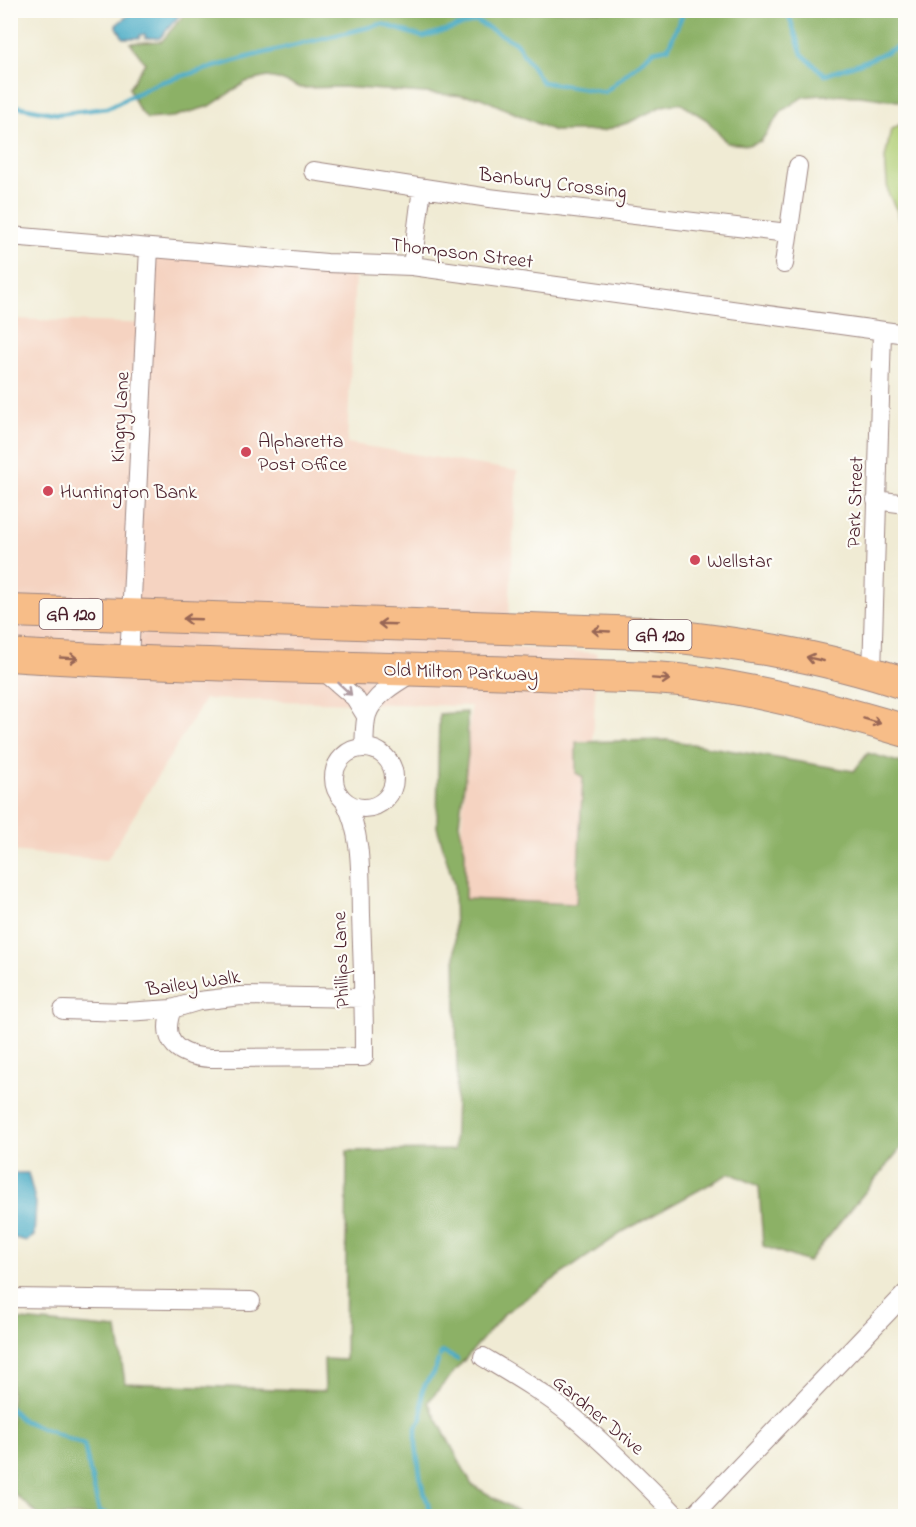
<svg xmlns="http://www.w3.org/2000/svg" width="916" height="1527" font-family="'Indie Flower',sans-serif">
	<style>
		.built { fill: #f5d3c1 }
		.green { fill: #b0ce75; stroke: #7d7650; stroke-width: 1.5 }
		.forest { fill: #8cb166; stroke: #6b6848; stroke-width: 1.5 }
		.water { fill: #46aac5; stroke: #486478; stroke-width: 1.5 }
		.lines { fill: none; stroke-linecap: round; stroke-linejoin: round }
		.stream { stroke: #46aac5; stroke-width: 4.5 }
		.minor-casing { stroke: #9d8580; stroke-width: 20 }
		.trunk-casing { stroke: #9d8580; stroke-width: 34 }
		.minor { stroke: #fff; stroke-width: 18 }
		.trunk { stroke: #f7bd88; stroke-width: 32 }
		.oneway { stroke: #986655 }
		.oneway2 { stroke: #ae9aa0 }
		.poi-dot { fill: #d1495b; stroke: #fdfcf7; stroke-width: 2 }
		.labels { text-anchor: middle; stroke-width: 4.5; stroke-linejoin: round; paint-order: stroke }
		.shield { fill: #fdfcf7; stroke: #806168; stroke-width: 1.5 }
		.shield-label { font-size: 18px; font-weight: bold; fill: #4a1f2b }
		.street-label { font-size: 20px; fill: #4a1f2b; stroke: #fdfcf7 }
		.poi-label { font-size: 20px; fill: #4a1f2b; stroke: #fdfcf7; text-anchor: start }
	</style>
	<rect width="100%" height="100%" fill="#fdfcf7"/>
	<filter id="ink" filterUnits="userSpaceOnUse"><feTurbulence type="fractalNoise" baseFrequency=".0167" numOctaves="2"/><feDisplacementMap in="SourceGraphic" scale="12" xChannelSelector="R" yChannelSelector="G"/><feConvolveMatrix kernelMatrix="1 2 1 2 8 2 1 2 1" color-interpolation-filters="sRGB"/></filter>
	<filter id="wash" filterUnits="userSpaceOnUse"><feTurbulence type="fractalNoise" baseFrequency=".008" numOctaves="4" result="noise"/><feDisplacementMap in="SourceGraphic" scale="24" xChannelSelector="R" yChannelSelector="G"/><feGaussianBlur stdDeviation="1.35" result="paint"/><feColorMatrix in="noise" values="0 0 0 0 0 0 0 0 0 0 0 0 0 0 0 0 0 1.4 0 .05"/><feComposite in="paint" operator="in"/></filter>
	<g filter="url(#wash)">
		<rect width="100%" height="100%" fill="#f0ebd4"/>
		<path class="built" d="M154,253L355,276L347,443L517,471L507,647L597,653L585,911L456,901L471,706L205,699L107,860L11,851V319L152,324Z"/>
		<path class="green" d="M905,121V242L898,213L888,193L885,158L891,130Z"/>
		<path class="forest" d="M187,11H905V102L860,96L821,95L803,97L782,111L761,141L748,145L727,143L707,120L680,103L662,106L630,122L603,131H554L479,97L342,87L301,88L278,79L267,77L246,82L210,106L173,117L147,119L138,108L129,88L145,63L130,43L162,41Z
			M467,712L468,754L459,823L465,851V899L576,904L583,777L576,773V742L668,740L854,771L868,753L905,764V1143L808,1262L763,1246L759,1186L730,1173L626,1230L505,1313L428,1402L472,1485L526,1516H40L11,1491V1319L117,1329L125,1383L325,1391L324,1359L345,1360L347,1151L454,1150L457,1074L454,885L437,827L439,714Z"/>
		<path class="water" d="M135,10H183V11L160,38H145V34L140,35V38H123L116,25Z
			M11,1173H28L36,1203L34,1236L26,1241L11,1237Z"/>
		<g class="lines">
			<path class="stream" d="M783,10L788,13L802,54L825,75L866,61L906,43
				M10,105L58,114L107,108L158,83L252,56L382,24L423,37L476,21L516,43L542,82L605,92L653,51L668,48L684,11L688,10
				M440,1356L442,1352L457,1359
				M10,1408L22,1420L84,1445L99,1511L112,1516
				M432,1516L421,1482L416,1445V1427L422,1418V1391L427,1381L434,1373L438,1361"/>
		</g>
	</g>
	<g filter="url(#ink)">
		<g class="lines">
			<defs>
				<path id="minor" d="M313,171L489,198L788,233
					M10,236L327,263L412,266L906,334
					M784,264L798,166
					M412,266L422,188
					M876,500L906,504
					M129,660L149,248
					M320,668L355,698L366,716
					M872,673L882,331
					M364,748C365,738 364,725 367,715C373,695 399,681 416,671
					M334 778a30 30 0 1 1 60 0a30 30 0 1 1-60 0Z
					M172,1009C159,1043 180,1056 210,1058L364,1057C364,1010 363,962 361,915C360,878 363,835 345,802
					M63,1010L126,1012L172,1009L199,1001L241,996L364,998
					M10,1298L251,1301
					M483,1357C513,1375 544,1393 571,1415C609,1447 643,1481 677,1516
					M693,1516L906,1293"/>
				<path id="trunk" d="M10,611L644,633C732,642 821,655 906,684
					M10,655C187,667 364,666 540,674C594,677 650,675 703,683C772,693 839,711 906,731"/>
			</defs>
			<use href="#minor" class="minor-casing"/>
			<use href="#trunk" class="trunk-casing"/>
			<use href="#minor" class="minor"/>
			<use href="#trunk" class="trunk"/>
		</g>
		<defs><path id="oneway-shaft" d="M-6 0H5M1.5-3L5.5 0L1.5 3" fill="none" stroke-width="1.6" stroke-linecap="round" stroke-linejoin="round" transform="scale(1.5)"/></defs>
		<g class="oneway">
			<use href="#oneway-shaft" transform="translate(192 619) rotate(-178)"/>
			<use href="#oneway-shaft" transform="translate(387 624) rotate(-178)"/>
			<use href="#oneway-shaft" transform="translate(601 631) rotate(-177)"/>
			<use href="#oneway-shaft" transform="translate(69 658) rotate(3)"/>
			<use href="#oneway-shaft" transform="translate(815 659) rotate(-167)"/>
			<use href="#oneway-shaft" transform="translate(661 679) rotate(4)"/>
			<use href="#oneway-shaft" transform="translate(872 721) rotate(17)"/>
		</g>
		<use class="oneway2" href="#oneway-shaft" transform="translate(345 689) rotate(43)"/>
	</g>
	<g class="poi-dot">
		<circle cx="246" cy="452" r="6"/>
		<circle cx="48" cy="491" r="6"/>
		<circle cx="695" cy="560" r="6"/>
	</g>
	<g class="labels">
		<g class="shield">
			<rect x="39.5" y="599" width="63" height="30" rx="4.5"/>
			<rect x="628.5" y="620" width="63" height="30" rx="4.5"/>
		</g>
		<g class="shield-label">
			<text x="71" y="620">GA 120</text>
			<text x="660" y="641">GA 120</text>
		</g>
		<g class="street-label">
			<text transform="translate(553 182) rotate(7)" y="7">Banbury Crossing</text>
			<text transform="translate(462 252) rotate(7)" y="7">Thompson Street</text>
			<text transform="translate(119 417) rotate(-87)" y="7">Kingry Lane</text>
			<text transform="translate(854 502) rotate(-88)" y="7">Park Street</text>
			<text transform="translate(461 671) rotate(2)" y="7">Old Milton Parkway</text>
			<text transform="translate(340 960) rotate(-92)" y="7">Phillips Lane</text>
			<text transform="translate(193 982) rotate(-8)" y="7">Bailey Walk</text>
			<text transform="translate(599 1414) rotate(40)" y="7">Gardner Drive</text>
		</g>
		<g class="poi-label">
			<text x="258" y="447">Alpharetta<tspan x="258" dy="23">Post Office</tspan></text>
			<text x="60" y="498">Huntington Bank</text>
			<text x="707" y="567">Wellstar</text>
		</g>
	</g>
	<rect width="916" height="1527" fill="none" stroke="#fdfcf7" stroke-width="36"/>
</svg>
